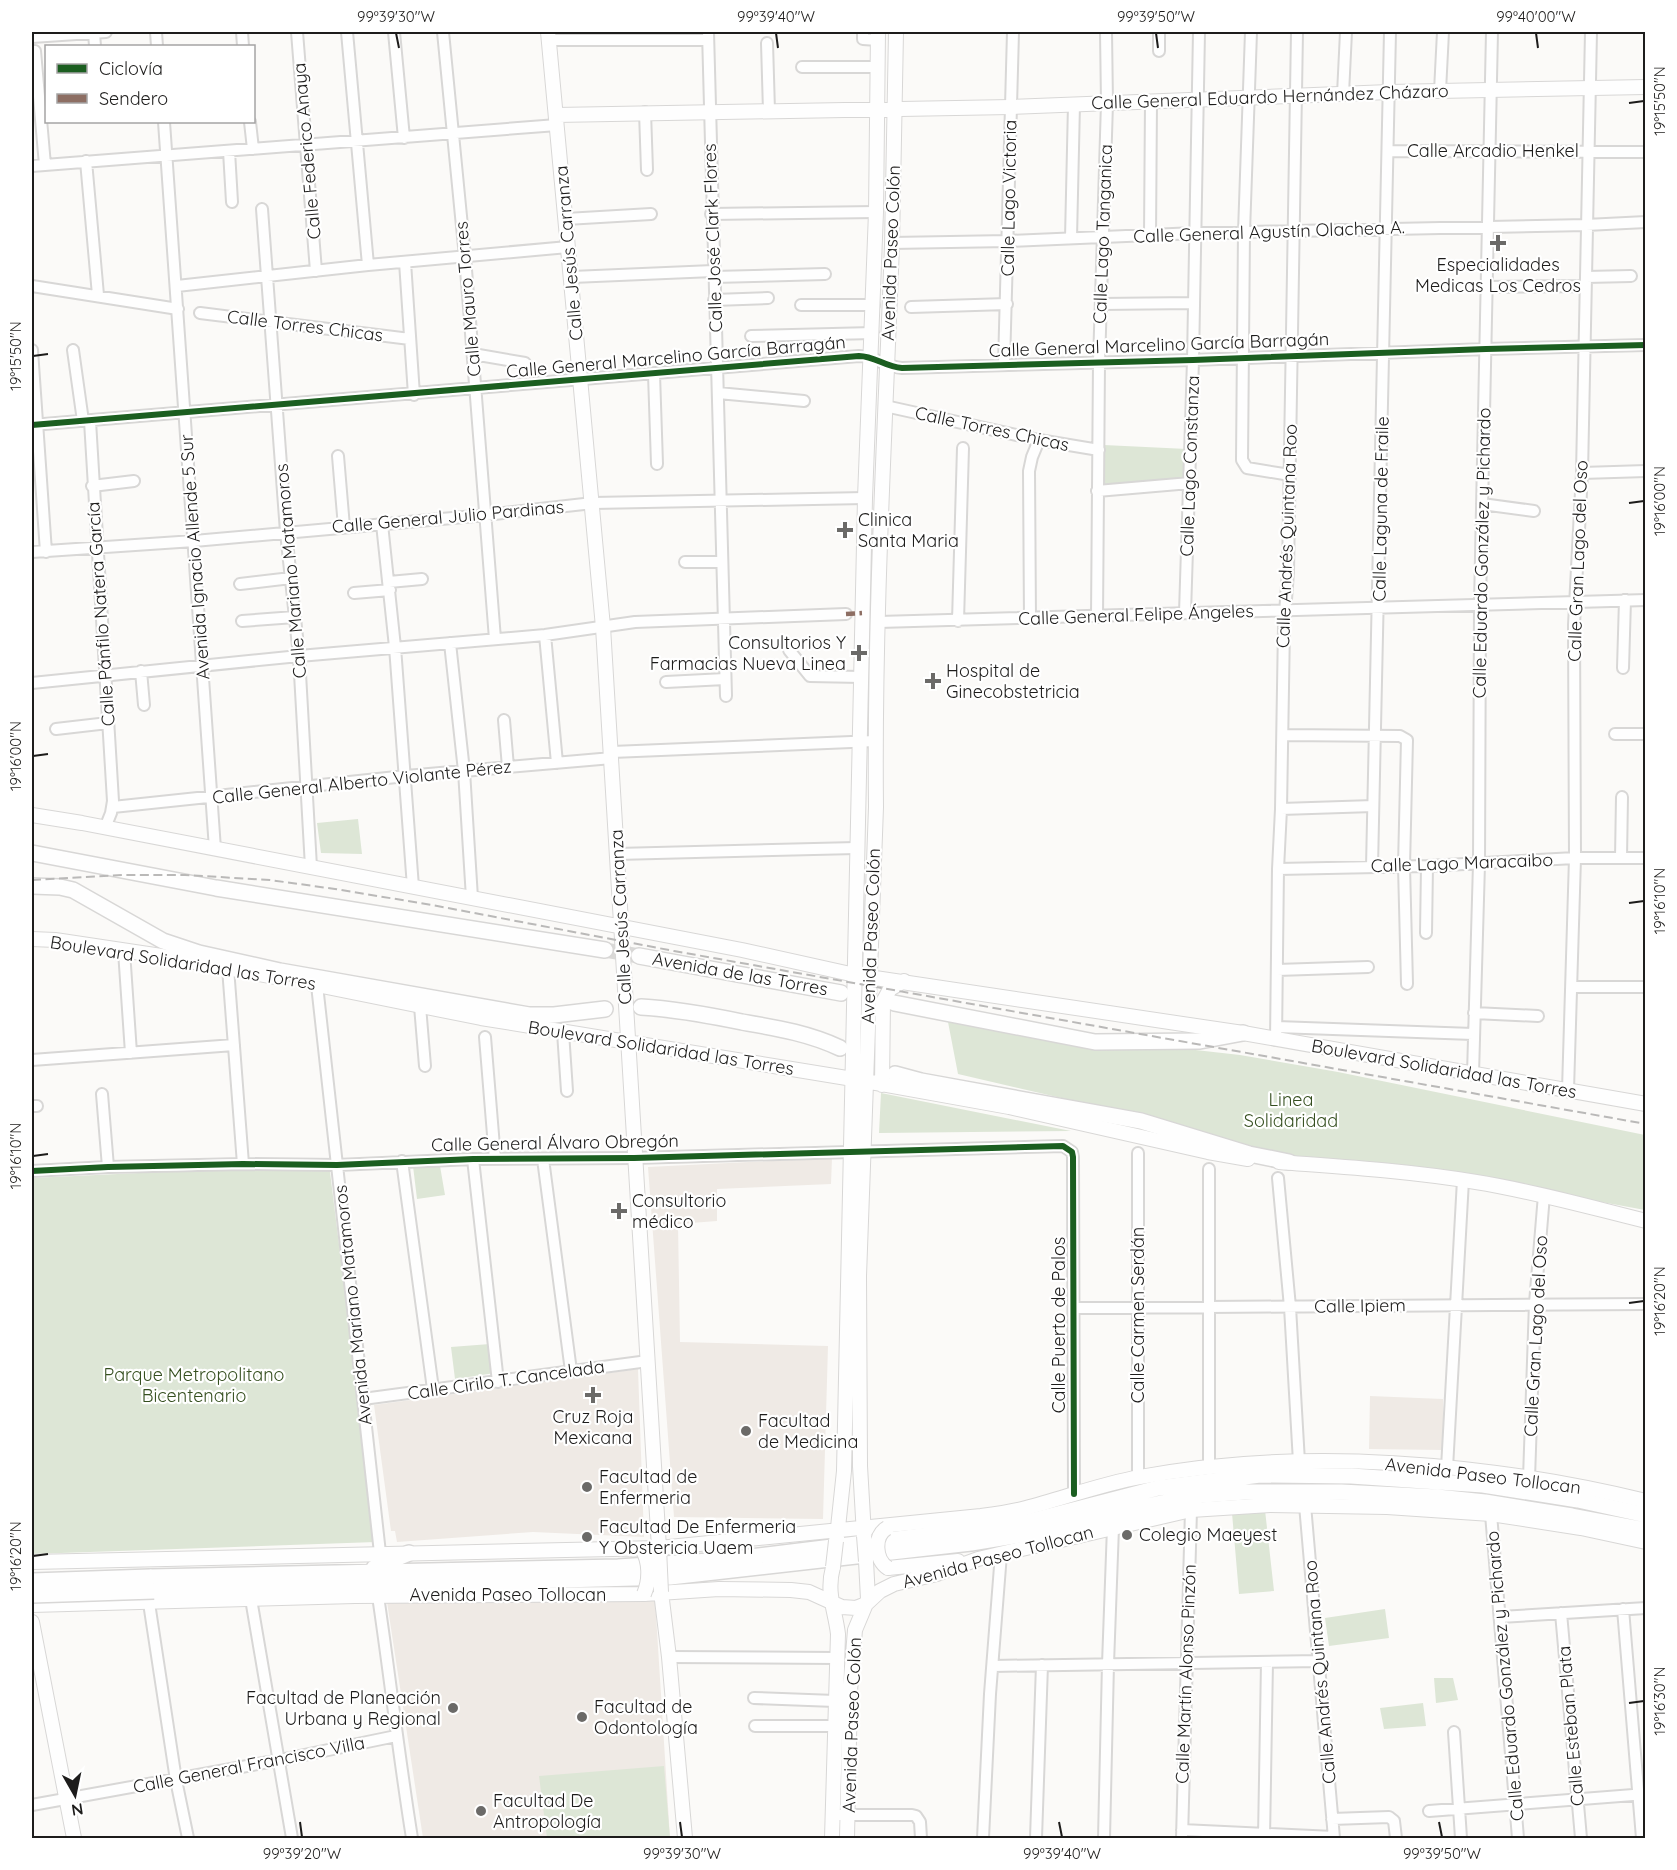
<svg xmlns="http://www.w3.org/2000/svg" width="1677" height="1870" font-family="Quicksand,sans-serif">
	<style>
		.built { fill: #efeae5 }
		.green { fill: #dde6d6 }
		.lines { fill: none; stroke-linecap: round; stroke-linejoin: round }
		.highway-tunnel { stroke: #dad9d7; stroke-width: 15; stroke-dasharray: 15 8; stroke-linecap: butt }
		.minor-casing { stroke: #d8d7d6; stroke-width: 14 }
		.major-casing { stroke: #d8d7d6; stroke-width: 16 }
		.highway-casing { stroke: #d8d7d6; stroke-width: 18 }
		.minor { stroke: #fefefe; stroke-width: 10 }
		.major { stroke: #fefefe; stroke-width: 14 }
		.highway { stroke: #fefefe; stroke-width: 15 }
		.rail { stroke: #bab9b8; stroke-width: 2; stroke-dasharray: 9 4.5; stroke-linecap: butt }
		.major-bridge-casing { stroke: #d8d7d6; stroke-width: 16; stroke-linecap: butt }
		.highway-bridge-casing { stroke: #d8d7d6; stroke-width: 18; stroke-linecap: butt }
		.major-bridge { stroke: #fefefe; stroke-width: 14 }
		.highway-bridge { stroke: #fefefe; stroke-width: 15 }
		.quiet { stroke: #8d6e63; stroke-width: 4.5; stroke-dasharray: 9 4.5; stroke-linecap: butt }
		.cycleway-casing { stroke: #fff; stroke-width: 10 }
		.cycleway { stroke: #1b5e20; stroke-width: 6 }
		.ticks { fill: none; stroke: #1d1c1b; stroke-width: 2 }
		.poi-dot { fill: #6b6a68; stroke: #fff; stroke-width: 2 }
		.labels { text-anchor: middle; stroke-width: 4.5; stroke-linejoin: round; paint-order: stroke }
		.street-label { font-size: 18px; fill: #1d1c1b; stroke: #fff }
		.poi-label { font-size: 18px; fill: #1d1c1b; stroke: #fff; text-anchor: start }
		.park-label { font-size: 18px; fill: #354f1f; stroke: #fff }
		.neatline { fill: none; stroke: #1d1c1b; stroke-width: 2 }
		.ticks-label { font-size: 15px; text-anchor: middle; fill: #1d1c1b }
	</style>
	<rect width="100%" height="100%" fill="#fbfaf8"/>
	<path class="built" d="M832,1158L831,1184L717,1189V1221L678,1224L680,1342L828,1346L823,1519L674,1517L648,1167Z
		M638,1369L644,1537L533,1532L397,1542L395,1531H391L374,1405Z
		M1370,1396L1443,1399V1450L1369,1449Z
		M655,1599L670,1838H423L387,1602Z"/>
	<path class="green" d="M1104,445L1187,449L1186,478L1105,485Z
		M358,819L362,854L321,853L317,823Z
		M948,1022L1240,1055L1338,1072L1645,1135V1210L1395,1164L1286,1156L1240,1145L1187,1127L958,1074Z
		M881,1093L1071,1131L879,1133Z
		M329,1164L376,1542L32,1554V1178Z
		M413,1166H440L445,1195L417,1199Z
		M490,1344L495,1373L455,1379L451,1347Z
		M1265,1510L1274,1591L1239,1594L1232,1513Z
		M1385,1609L1389,1638L1329,1646L1325,1618Z
		M1434,1678H1453L1458,1700L1436,1703Z
		M1423,1703L1426,1726L1384,1729L1380,1708Z
		M664,1766L670,1838H547L539,1776Z"/>
	<g class="lines">
		<path class="highway-tunnel" d="M605,950L639,956"/>
		<defs>
			<path id="minor" d="M156,32L157,46
				M242,32L243,46
				M297,32L316,271
				M347,32L368,265
				M394,32L404,138
				M443,32L465,257L495,639
				M708,32L726,696
				M863,32V39L878,40
				M1251,32L1244,232L1242,460L1247,468L1290,475
				M94,33L95,46
				M32,37L106,32
				M549,40H708
				M767,43L769,111
				M35,51L45,165
				M1159,51V32
				M802,67H878
				M1440,91L1443,32
				M1343,94L1346,32
				M645,112L647,170
				M164,122L215,849
				M250,122L253,149
				M229,151L232,202
				M1388,151L1646,152
				M86,161L98,295
				M32,166L557,125
				M262,209L286,532L299,656L311,867
				M711,214L876,212
				M566,219L651,214
				M1150,235L1151,102
				M1071,238L1074,104
				M892,243L1008,241L1196,233L1586,225L1646,222
				M405,262L414,395
				M572,277L713,271
				M714,277L825,274
				M1586,277L1631,276
				M32,286L178,309
				M177,286L368,265L568,247
				M1487,287L1585,286
				M714,300L768,298
				M1101,304L1194,303
				M801,305H874
				M911,307L1007,304
				M200,313L410,339
				M751,336L873,333
				M32,350L46,552
				M73,350L83,421
				M473,354L525,363
				M1004,365L1013,32
				M654,374L657,464
				M718,393L804,401
				M885,406L1039,440L1099,450
				M90,421L113,801L111,813L105,828
				M32,425L859,356C875,356 885,367 902,368L1193,360L1486,349L1646,345
				M338,456L344,527
				M1582,473L1646,471
				M92,486L134,481
				M1097,491L1190,483
				M1482,504L1534,511
				M382,524L395,647L413,887
				M32,552L194,541L486,515L593,503L865,498
				M685,562H722
				M389,582L422,579
				M240,584L291,578
				M354,593L390,590
				M1185,613L1193,360L1199,32
				M1097,617L1099,363L1107,103L1106,32
				M1030,619L1029,471L1032,457L1039,440
				M242,621L295,617
				M958,621L963,448
				M879,622L1646,600
				M545,635L557,763
				M450,643L464,771L472,898
				M789,650L810,676L861,677
				M1623,668L1625,600
				M141,671L144,705
				M666,682L725,679
				M32,683L299,656L545,635L635,622L846,614
				M504,720L508,767
				M56,729L108,723
				M1615,734H1646
				M1283,735L1400,736L1407,740L1404,866L1407,984
				M612,752L875,741
				M113,807L406,776L612,758
				M1281,809L1373,806
				M617,854L856,848
				M1621,858L1622,797
				M1372,867L1390,32
				M1278,869L1427,866L1575,858H1646
				M1426,933L1427,866
				M124,951L131,1053
				M228,968L243,1164
				M1277,970L1368,967
				M317,985L380,1553
				M1572,987H1646
				M420,1006L425,1066
				M1474,1013L1538,1016
				M1277,1027L1473,1034
				M563,1032L567,1091
				M485,1037L495,1159
				M1276,1040L1278,869L1281,809L1284,627L1288,572L1297,32
				M32,1060L234,1045
				M1473,1074L1479,864L1480,604L1492,32
				M1568,1090L1575,858L1574,625L1582,473L1591,32
				M102,1094L108,1167
				M32,1106H37
				M473,1159L498,1382
				M543,1159L571,1371
				M402,1161L433,1389
				M1209,1169V1466
				M32,1171L108,1167L243,1164L337,1165L473,1159L634,1158L1063,1146L1072,1152L1073,1157L1074,1494
				M1278,1178L1290,1307L1299,1462
				M1074,1308L1646,1304
				M363,1399L648,1361
				M1447,1468L1463,1180
				M1138,1477V1153
				M1529,1478L1535,1303L1544,1195
				M1305,1505L1334,1838
				M1491,1514L1518,1838
				M378,1596C390,1677 399,1758 412,1838
				M251,1599L292,1838
				M149,1603L176,1780L188,1838
				M1623,1609L1642,1838
				M1561,1613L1581,1838
				M1500,1617L1646,1608
				M669,1657L837,1658
				M993,1666L1319,1661
				M754,1698L835,1701
				M755,1726H836
				M1454,1732L1461,1838
				M32,1805L280,1760L396,1736
				M1429,1811L1646,1794
				M832,1815H912L916,1816L920,1822L921,1838
				M1332,1819L1389,1817L1394,1821L1396,1838
				M1182,1830L1334,1837
				M983,1838L990,1694L1001,1554
				M1036,1838L1042,1665
				M1104,1838L1108,1664L1113,1527
				M1182,1838L1191,1510
				M1264,1838L1267,1662"/>
			<path id="major" d="M548,32L603,627L659,1548
				M556,115L1011,107L1389,92L1646,87
				M32,815L82,823L742,950L855,975L1243,1033L1646,1104
				M32,939L55,940L168,957L275,977
				M312,984L481,1018L865,1081L1009,1107L1208,1152L1248,1159
				M882,1085L883,1002L890,989L904,981
				M1279,1162C1344,1167 1411,1171 1476,1182C1533,1191 1589,1207 1646,1221
				M864,1535L860,1466L859,1276L876,807C874,619 885,432 892,245C894,174 895,103 896,32
				M837,1537L844,1471L865,498L876,212L878,32
				M32,1562L659,1548L981,1516C996,1514 1011,1512 1026,1508C1064,1498 1101,1484 1140,1477C1304,1447 1484,1462 1646,1501
				M888,1568L958,1561
				M661,1592L669,1657L685,1838
				M32,1605L355,1596L644,1594L719,1589L791,1590L809,1592L842,1607L856,1608L866,1604L880,1591L894,1584L937,1574L978,1559L1191,1510L1270,1505L1387,1507L1491,1514L1581,1528L1646,1542
				M32,1622L74,1838
				M832,1838L838,1634C835,1609 826,1593 833,1567
				M847,1838L850,1691L855,1630L868,1599L866,1561"/>
			<path id="highway" d="M32,853L216,888L605,950
				M32,886L60,887L73,890L163,941L199,953L280,971L529,1015H554L605,1009
				M639,956L841,993
				M894,1003L1095,1042L1200,1041L1243,1033
				M641,1007C675,1009 708,1015 742,1022C776,1028 808,1033 840,1048
				M895,1074L921,1081L1141,1121L1249,1154L1289,1162
				M374,1568L409,1553
				M150,1577L618,1567L725,1560L970,1530L1027,1522L1158,1488L1260,1475L1351,1476L1483,1485L1578,1500L1646,1515
				M154,1591L670,1577L971,1543L1027,1534L1161,1503L1203,1495L1245,1492H1341L1437,1497L1485,1502L1572,1516L1646,1530"/>
		</defs>
		<use href="#minor" class="minor-casing"/>
		<use href="#major" class="major-casing"/>
		<use href="#highway" class="highway-casing"/>
		<use href="#minor" class="minor"/>
		<use href="#major" class="major"/>
		<use href="#highway" class="highway"/>
		<path class="rail" d="M32,880L122,875H185L270,880L335,889L432,905L674,951L1646,1124"/>
		<defs>
			<path id="major-bridge" d="M887,1528C873,1536 875,1560 888,1568
				M864,1536L866,1561
				M659,1548L661,1592
				M642,1549C650,1561 650,1580 644,1594
				M833,1567L836,1541"/>
			<path id="highway-bridge" d="M32,1581L150,1577
				M32,1595L154,1591"/>
		</defs>
		<use href="#major-bridge" class="major-bridge-casing"/>
		<use href="#highway-bridge" class="highway-bridge-casing"/>
		<use href="#major-bridge" class="major-bridge"/>
		<use href="#highway-bridge" class="highway-bridge"/>
		<path class="quiet" d="M846,614L862,613"/>
		<defs>
			<path id="cycleway" d="M32,425L859,356C875,356 885,367 902,368L1193,360L1486,349L1646,345
				M32,1171L108,1167L243,1164L337,1165L473,1159L634,1158L1063,1146L1072,1152L1073,1157L1074,1494"/>
		</defs>
		<use href="#cycleway" class="cycleway-casing"/>
		<use href="#cycleway" class="cycleway"/>
	</g>
	<path class="ticks" d="M396,33L399,48M776,33L778,48M1156,33L1158,48M1536,33L1538,48M1629,103L1644,101M33,356L48,354M1629,503L1644,501M33,756L48,754M1629,903L1644,901M33,1156L48,1154M1629,1303L1644,1301M33,1556L48,1554M1629,1703L1644,1701M300,1822L302,1837M680,1822L682,1837M1059,1822L1062,1837M1439,1822L1442,1837"/>
	<g class="poi-dot">
		<path d="M1495 234h6v6h6v6h-6v6h-6v-6h-6v-6h6z"/>
		<path d="M842 521h6v6h6v6h-6v6h-6v-6h-6v-6h6z"/>
		<path d="M856 644h6v6h6v6h-6v6h-6v-6h-6v-6h6z"/>
		<path d="M930 672h6v6h6v6h-6v6h-6v-6h-6v-6h6z"/>
		<path d="M616 1202h6v6h6v6h-6v6h-6v-6h-6v-6h6z"/>
		<path d="M590 1386h6v6h6v6h-6v6h-6v-6h-6v-6h6z"/>
		<circle cx="746" cy="1431" r="6"/>
		<circle cx="587" cy="1487" r="6"/>
		<circle cx="1127" cy="1535" r="6"/>
		<circle cx="587" cy="1537" r="6"/>
		<circle cx="453" cy="1708" r="6"/>
		<circle cx="582" cy="1717" r="6"/>
		<circle cx="481" cy="1811" r="6"/>
	</g>
	<g class="labels">
		<g class="street-label">
			<text transform="translate(1270 97) rotate(-2)" y="6">Calle General Eduardo Hernández Cházaro</text>
			<text transform="translate(307 151) rotate(-95)" y="6">Calle Federico Anaya</text>
			<text x="1493" y="157">Calle Arcadio Henkel</text>
			<text transform="translate(1009 198) rotate(-89)" y="6">Calle Lago Victoria</text>
			<text transform="translate(1269 232) rotate(-2)" y="6">Calle General Agustín Olachea A.</text>
			<text transform="translate(1103 234) rotate(-88)" y="6">Calle Lago Tanganica</text>
			<text transform="translate(713 238) rotate(-92)" y="6">Calle José Clark Flores</text>
			<text transform="translate(569 253) rotate(-95)" y="6">Calle Jesús Carranza</text>
			<text transform="translate(891 253) rotate(-88)" y="6">Avenida Paseo Colón</text>
			<text transform="translate(468 299) rotate(-95)" y="6">Calle Mauro Torres</text>
			<text transform="translate(305 326) rotate(7)" y="6">Calle Torres Chicas</text>
			<text transform="translate(1159 345) rotate(-2)" y="6">Calle General Marcelino García Barragán</text>
			<text transform="translate(676 357) rotate(-5)" y="6">Calle General Marcelino García Barragán</text>
			<text transform="translate(992 429) rotate(12)" y="6">Calle Torres Chicas</text>
			<text transform="translate(1190 466) rotate(-88)" y="6">Calle Lago Constanza</text>
			<text transform="translate(1381 509) rotate(-89)" y="6">Calle Laguna de Fraile</text>
			<text transform="translate(448 517) rotate(-5)" y="6">Calle General Julio Pardinas</text>
			<text transform="translate(1287 536) rotate(-88)" y="6">Calle Andrés Quintana Roo</text>
			<text transform="translate(1482 553) rotate(-89)" y="6">Calle Eduardo González y Pichardo</text>
			<text transform="translate(195 557) rotate(-94)" y="6">Avenida Ignacio Allende 5 Sur</text>
			<text transform="translate(1578 561) rotate(-88)" y="6">Calle Gran Lago del Oso</text>
			<text transform="translate(291 571) rotate(-95)" y="6">Calle Mariano Matamoros</text>
			<text transform="translate(101 614) rotate(-94)" y="6">Calle Pánfilo Natera García</text>
			<text transform="translate(1136 615) rotate(-2)" y="6">Calle General Felipe Ángeles</text>
			<text transform="translate(362 782) rotate(-6)" y="6">Calle General Alberto Violante Pérez</text>
			<text transform="translate(1462 863) rotate(-2)" y="6">Calle Lago Maracaibo</text>
			<text transform="translate(621 917) rotate(-93)" y="6">Calle Jesús Carranza</text>
			<text transform="translate(871 936) rotate(-88)" y="6">Avenida Paseo Colón</text>
			<text transform="translate(183 963) rotate(9)" y="6">Boulevard Solidaridad las Torres</text>
			<text transform="translate(740 974) rotate(10)" y="6">Avenida de las Torres</text>
			<text transform="translate(661 1048) rotate(9)" y="6">Boulevard Solidaridad las Torres</text>
			<text transform="translate(1444 1069) rotate(10)" y="6">Boulevard Solidaridad las Torres</text>
			<text transform="translate(555 1143) rotate(-1)" y="6">Calle General Álvaro Obregón</text>
			<text transform="translate(353 1305) rotate(-96)" y="6">Avenida Mariano Matamoros</text>
			<text transform="translate(1360 1306) rotate(-1)" y="6">Calle Ipiem</text>
			<text transform="translate(1138 1315) rotate(-90)" y="6">Calle Carmen Serdán</text>
			<text transform="translate(1059 1325) rotate(-90)" y="6">Calle Puerto de Palos</text>
			<text transform="translate(1536 1336) rotate(-87)" y="6">Calle Gran Lago del Oso</text>
			<text transform="translate(506 1380) rotate(-8)" y="6">Calle Cirilo T. Cancelada</text>
			<text transform="translate(1483 1476) rotate(7)" y="6">Avenida Paseo Tollocan</text>
			<text transform="translate(998 1557) rotate(-15)" y="6">Avenida Paseo Tollocan</text>
			<text x="508" y="1601">Avenida Paseo Tollocan</text>
			<text transform="translate(1320 1672) rotate(-95)" y="6">Calle Andrés Quintana Roo</text>
			<text transform="translate(1186 1674) rotate(-88)" y="6">Calle Martín Alonso Pinzón</text>
			<text transform="translate(1505 1676) rotate(-95)" y="6">Calle Eduardo González y Pichardo</text>
			<text transform="translate(852 1725) rotate(-88)" y="6">Avenida Paseo Colón</text>
			<text transform="translate(1571 1726) rotate(-95)" y="6">Calle Esteban Plata</text>
			<text transform="translate(249 1765) rotate(-11)" y="6">Calle General Francisco Villa</text>
		</g>
		<g class="poi-label">
			<text x="1498" y="271" text-anchor="middle">Especialidades<tspan x="1498" dy="21">Medicas Los Cedros</tspan></text>
			<text x="858" y="526">Clinica<tspan x="858" dy="21">Santa Maria</tspan></text>
			<text x="846" y="649" text-anchor="end">Consultorios Y<tspan x="846" dy="21">Farmacias Nueva Linea</tspan></text>
			<text x="946" y="677">Hospital de<tspan x="946" dy="21">Ginecobstetricia</tspan></text>
			<text x="632" y="1207">Consultorio<tspan x="632" dy="21">médico</tspan></text>
			<text x="593" y="1423" text-anchor="middle">Cruz Roja<tspan x="593" dy="21">Mexicana</tspan></text>
			<text x="758" y="1427">Facultad<tspan x="758" dy="21">de Medicina</tspan></text>
			<text x="599" y="1483">Facultad de<tspan x="599" dy="21">Enfermeria</tspan></text>
			<text x="599" y="1533">Facultad De Enfermeria<tspan x="599" dy="21">Y Obstericia Uaem</tspan></text>
			<text x="1139" y="1541">Colegio Maeyest</text>
			<text x="441" y="1704" text-anchor="end">Facultad de Planeación<tspan x="441" dy="21">Urbana y Regional</tspan></text>
			<text x="594" y="1713">Facultad de<tspan x="594" dy="21">Odontología</tspan></text>
			<text x="493" y="1807">Facultad De<tspan x="493" dy="21">Antropología</tspan></text>
		</g>
		<g class="park-label">
			<text x="1291" y="1106">Linea<tspan x="1291" dy="21">Solidaridad</tspan></text>
			<text x="194" y="1381">Parque Metropolitano<tspan x="194" dy="21">Bicentenario</tspan></text>
		</g>
	</g>
	<rect width="1677" height="1870" fill="none" stroke="#ffffff" stroke-width="66"/>
	<rect x="45" y="45" width="210" height="78" fill="#ffffff" stroke="#a5a4a4" stroke-width="1.5"/>
	<rect x="57" y="64" width="30" height="9" fill="#1b5e20" stroke="#a5a4a4" stroke-width="1.5"/>
	<text x="99" y="75" font-size="18" fill="#1d1c1b">Ciclovía</text>
	<rect x="57" y="94" width="30" height="9" fill="#8d6e63" stroke="#a5a4a4" stroke-width="1.5"/>
	<text x="99" y="105" font-size="18" fill="#1d1c1b">Sendero</text>
	<g transform="translate(75 1795) rotate(171)" stroke="#ffffff" stroke-width="4.5" paint-order="stroke">
	<path d="M0-4.5L10 22L0 15L-10 22Z" fill="#1d1c1b"/>
	<text y="-9" font-size="16" font-weight="bold" text-anchor="middle" fill="#1d1c1b">N</text>
	</g>
	<rect x="33" y="33" width="1611" height="1804" class="neatline"/>
	<g class="ticks-label">
		<text x="396" y="22">99°39'30"W</text>
		<text x="776" y="22">99°39'40"W</text>
		<text x="1156" y="22">99°39'50"W</text>
		<text x="1536" y="22">99°40'00"W</text>
		<text transform="translate(1660 101) rotate(-90)" y="5">19°15'50"N</text>
		<text transform="translate(16 356) rotate(-90)" y="5">19°15'50"N</text>
		<text transform="translate(1660 501) rotate(-90)" y="5">19°16'00"N</text>
		<text transform="translate(16 756) rotate(-90)" y="5">19°16'00"N</text>
		<text transform="translate(1660 901) rotate(-90)" y="5">19°16'10"N</text>
		<text transform="translate(16 1156) rotate(-90)" y="5">19°16'10"N</text>
		<text transform="translate(1660 1301) rotate(-90)" y="5">19°16'20"N</text>
		<text transform="translate(16 1556) rotate(-90)" y="5">19°16'20"N</text>
		<text transform="translate(1660 1701) rotate(-90)" y="5">19°16'30"N</text>
		<text x="302" y="1859">99°39'20"W</text>
		<text x="682" y="1859">99°39'30"W</text>
		<text x="1062" y="1859">99°39'40"W</text>
		<text x="1442" y="1859">99°39'50"W</text>
	</g>
</svg>
